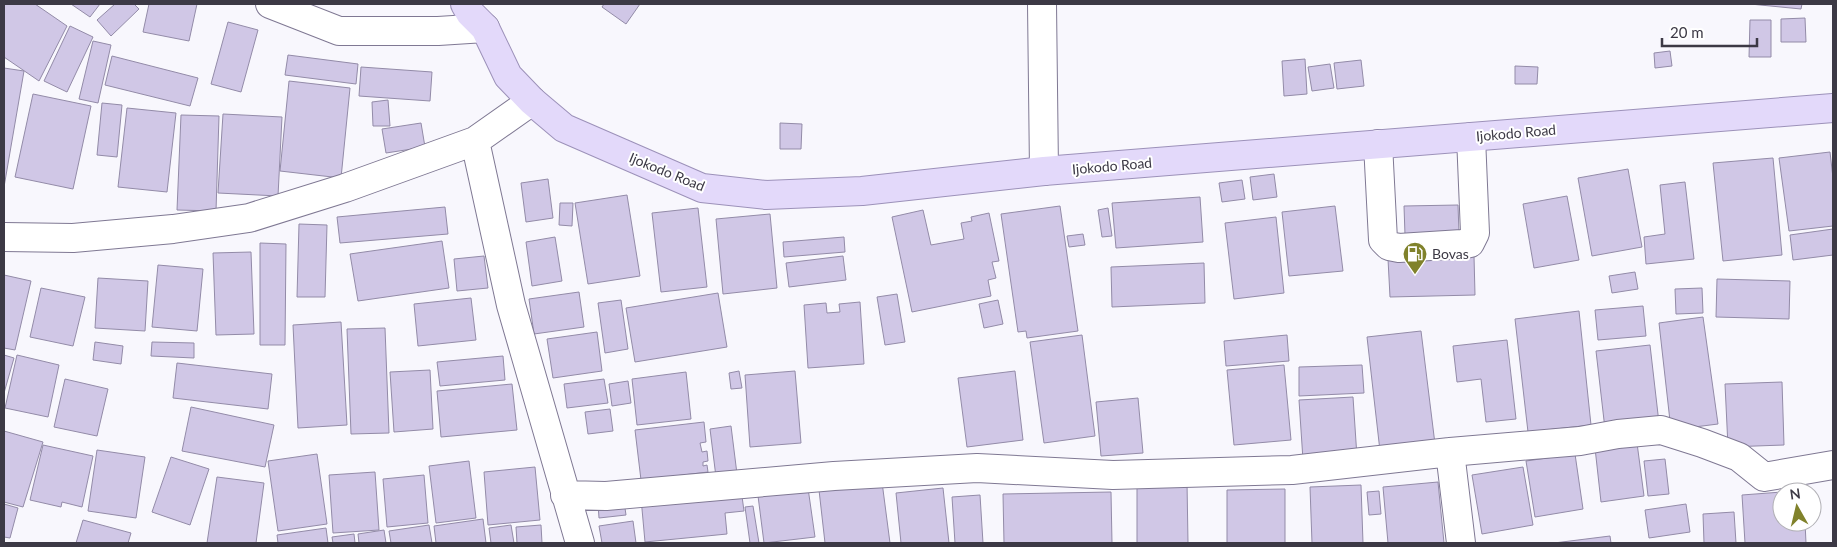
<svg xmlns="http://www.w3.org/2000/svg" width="1837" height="547" font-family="Lato,sans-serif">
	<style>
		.building { fill: #d0c7e6; stroke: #938ba8 }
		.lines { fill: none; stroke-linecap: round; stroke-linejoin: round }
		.minor-casing { stroke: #7f7893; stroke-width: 30 }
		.major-casing { stroke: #9c91b9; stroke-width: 30 }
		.minor { stroke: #fff; stroke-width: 28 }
		.major { stroke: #e3d9fa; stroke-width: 28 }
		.labels { text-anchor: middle; stroke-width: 4; stroke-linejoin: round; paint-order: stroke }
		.street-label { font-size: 14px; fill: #3c3945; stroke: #fff }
		.poi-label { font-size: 14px; fill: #3c3945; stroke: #fff; text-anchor: start }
	</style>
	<rect width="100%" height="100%" fill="#f8f7fd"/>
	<path class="building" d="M4,4H35L67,26L39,81L4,57Z
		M71,4H100L90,17Z
		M115,4H134L139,9L111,36L97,20Z
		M149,4H197L189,41L143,32Z
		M604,4H640L626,24L602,7Z
		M1750,4H1802L1801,9Z
		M1805,18L1806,42H1781V19Z
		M1750,20H1771V57H1749Z
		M228,22L258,30L241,92L211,84Z
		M70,26L93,37L67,92L44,81Z
		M93,41L111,45L98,103L79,99Z
		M1670,51L1672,66L1655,68L1654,53Z
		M288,55L358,64L356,84L285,75Z
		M112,56L198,78L190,106L105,85Z
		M1305,59L1307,94L1284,96L1282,61Z
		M1361,60L1364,86L1337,89L1334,63Z
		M1330,64L1334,88L1312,91L1308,67Z
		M1515,66L1538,67L1537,84H1515Z
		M361,67L432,72L430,101L359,96Z
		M4,68L24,71L4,187Z
		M289,81L350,88L341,178L280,171Z
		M33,94L91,106L73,189L15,177Z
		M388,100L390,126H373L372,102Z
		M102,103L122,105L117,157L97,155Z
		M127,108L176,113L167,192L118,187Z
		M223,114L282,117L278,196L218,193Z
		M181,115L219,116L216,211L177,210Z
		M421,123L425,147L386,153L382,129Z
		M780,123L802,124L801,149H780Z
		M1830,152L1833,178V226L1789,231L1779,158Z
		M1773,158L1782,255L1723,261L1713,163Z
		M1628,169L1642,247L1592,256L1578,178Z
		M1274,174L1277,197L1253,200L1250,177Z
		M548,179L553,218L526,222L521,183Z
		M1242,180L1245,199L1222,202L1219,183Z
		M1685,182L1694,259L1646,264L1644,237L1665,234L1660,185Z
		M627,195L640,276L588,284L575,203Z
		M1567,196L1579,260L1534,268L1523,204Z
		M1200,197L1203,242L1116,248L1112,203Z
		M560,203H573L572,226L559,225Z
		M1458,205L1459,233L1405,235L1404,206Z
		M1060,206L1078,331L1027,338L1026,331L1018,332L1001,214Z
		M1335,206L1343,271L1289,276L1282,212Z
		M445,207L448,234L340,243L337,217Z
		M698,208L707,287L661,292L652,213Z
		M1108,208L1112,236L1102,237L1098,210Z
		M923,210L931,245L964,239L961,223L972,221L971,217L989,213L999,261L992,262L996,278L988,280L991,296L912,312L892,217Z
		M770,214L777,288L723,294L716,219Z
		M1276,217L1284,293L1234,299L1225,223Z
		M299,224L327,225L325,297H297Z
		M1833,229V255L1793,260L1790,235Z
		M1083,234L1085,245L1069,247L1067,236Z
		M555,237L562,281L532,286L526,242Z
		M844,237L845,252L784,257L783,242Z
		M442,241L449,288L358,301L350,254Z
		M260,243L286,244L285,345H260Z
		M251,252L254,334L216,335L213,253Z
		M484,256L488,288L457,291L454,259Z
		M843,256L846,280L789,287L786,263Z
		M1474,256L1475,295L1390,297L1388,259Z
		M1204,263L1205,303L1112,307L1111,267Z
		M158,265L203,269L197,331L152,327Z
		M1635,272L1638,289L1612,293L1609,276Z
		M4,275L31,281L15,350L4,348Z
		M98,278L148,281L145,331L95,328Z
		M1717,279L1790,281L1789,319L1716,317Z
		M41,288L85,297L73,346L30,337Z
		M1702,288L1703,313L1676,314L1675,289Z
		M579,292L584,327L534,334L529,299Z
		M718,293L727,347L635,362L626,308Z
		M897,294L905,342L885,345L877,297Z
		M471,298L476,340L418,346L414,304Z
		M621,300L628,349L605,353L598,303Z
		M998,300L1003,324L984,328L979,304Z
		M860,302L864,364L808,368L804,305L826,303L827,313L840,312L839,304Z
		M1643,306L1646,336L1598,340L1595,310Z
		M1579,311L1591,425L1528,432L1515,319Z
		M1703,317L1718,424L1671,430L1659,323Z
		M341,322L347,425L298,428L293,325Z
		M385,328L389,433L351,434L347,329Z
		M1421,331L1435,444L1380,451L1367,337Z
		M597,332L602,371L553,378L547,339Z
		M1082,335L1095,436L1044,443L1030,342Z
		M1287,335L1289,361L1226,366L1224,341Z
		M1507,340L1516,419L1486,422L1481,379L1457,382L1453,346Z
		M95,342L123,346L121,364L93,360Z
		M152,342L194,343V358L151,356Z
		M1650,345L1659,423L1605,429L1596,351Z
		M4,355L14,358L4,393Z
		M17,355L59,365L48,417L5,408Z
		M503,356L505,380L440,386L437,362Z
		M177,363L272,374L268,409L173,398Z
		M1284,365L1291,440L1234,445L1227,370Z
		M1362,365L1364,393L1299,396V367Z
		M430,370L433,429L394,432L390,372Z
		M739,371L742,388L731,389L729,373Z
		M795,371L801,443L750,447L745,375Z
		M1015,371L1023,440L967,447L958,378Z
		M686,372L691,419L637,425L632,379Z
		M65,379L108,389L97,436L54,427Z
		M604,379L608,403L567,408L564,384Z
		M628,381L631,403L612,406L609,384Z
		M1782,382L1784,445L1728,447L1725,384Z
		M512,384L517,430L441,437L437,391Z
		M1353,397L1357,457L1303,460L1299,400Z
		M1138,398L1143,453L1101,456L1096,402Z
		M191,407L274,425L265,467L182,451Z
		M610,409L613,431L588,434L585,412Z
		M704,422L706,442L700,443L702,452L707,451L708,461L703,462V466L707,465L708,472L641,480L635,430Z
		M731,426L737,474L716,477L710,429Z
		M4,431L43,442L23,507L4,502Z
		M1637,443L1644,496L1601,502L1595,448Z
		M43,445L93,456L82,507L62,502L61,507L30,500Z
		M97,450L145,457L136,518L88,511Z
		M317,454L327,524L278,531L268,461Z
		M1575,454L1583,509L1535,517L1526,461Z
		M171,457L209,469L190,525L152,512Z
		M1665,459L1669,494L1648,496L1644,461Z
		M469,461L476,518L436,523L429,466Z
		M535,467L540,520L488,525L484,472Z
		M1523,467L1533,525L1482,534L1472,475Z
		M375,472L379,530L333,533L329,475Z
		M424,475L428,523L387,527L383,479Z
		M217,477L264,483L256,543H207Z
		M807,481L815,537L764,543L757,488Z
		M882,482L890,543H825L819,490Z
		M1187,482L1188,543H1137V483Z
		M1438,482L1444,543H1388L1383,487Z
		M1361,485L1363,543H1312L1310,487Z
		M943,488L949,543H901L896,493Z
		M741,489L744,511L725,513L727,534L645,542L641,498Z
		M1285,489V543H1227V490Z
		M1379,491L1381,514L1369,515L1367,492Z
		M1111,492L1112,543H1004L1003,494Z
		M1782,492V522H1805L1806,543H1745L1742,495Z
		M980,495L983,543H955L952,497Z
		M624,501L626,515L599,518L598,504Z
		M4,504L18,508L10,538L4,537Z
		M1686,504L1690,532L1649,538L1645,510Z
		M753,506L759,543H750L745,507Z
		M1734,512L1736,543H1704L1703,514Z
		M483,519L486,543H436L434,526Z
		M83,520L131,533L128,543H76Z
		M633,521L636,543H602L599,526Z
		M429,525L432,543H391L389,531Z
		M511,525L514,543H491L489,528Z
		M541,525L542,543H517L516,527Z
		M326,528L328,543H278L277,535Z
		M384,530L386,543H359L358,534Z
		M354,534L355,543H333L332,537Z
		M1610,536L1611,543H1554Z"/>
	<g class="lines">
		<defs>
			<path id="minor" d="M270,4L339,31H438L485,28
				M1042,4L1044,171
				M475,141L511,305L580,543
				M1378,144L1383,240L1389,246L1399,248L1462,244L1470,243L1475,233L1471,137
				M4,237L73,238L173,229L249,218L345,188L475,141L532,101
				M1450,452L1461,543
				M565,495L606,496L834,476L977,468L1113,475L1292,470L1450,452L1580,441L1618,434L1661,430L1702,443L1739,457L1764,477L1833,465"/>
			<path id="major" d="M465,4L470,13L485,28L508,76L532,101L564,128L702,188L766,195L862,191L1044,171L1833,108"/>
		</defs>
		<use href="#minor" class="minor-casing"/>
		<use href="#major" class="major-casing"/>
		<use href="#minor" class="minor"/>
		<use href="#major" class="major"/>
	</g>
	<defs>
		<symbol id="fuel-pin" viewBox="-11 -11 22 30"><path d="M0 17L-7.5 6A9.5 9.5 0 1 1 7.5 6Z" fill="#80822b" stroke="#fff"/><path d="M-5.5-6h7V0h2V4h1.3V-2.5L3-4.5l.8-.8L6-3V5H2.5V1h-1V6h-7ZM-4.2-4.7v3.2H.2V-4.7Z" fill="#fff"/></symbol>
	</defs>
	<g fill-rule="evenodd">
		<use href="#fuel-pin" x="1401" y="240" width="28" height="38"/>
	</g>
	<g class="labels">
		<g class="street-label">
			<text transform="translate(1516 133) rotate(-5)" y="5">Ijokodo Road</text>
			<text transform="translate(1112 166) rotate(-5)" y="5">Ijokodo Road</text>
			<text transform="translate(667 172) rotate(22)" y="5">Ijokodo Road</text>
		</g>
		<g class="poi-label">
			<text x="1432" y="259">Bovas</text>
		</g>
	</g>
	<rect width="1837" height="547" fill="none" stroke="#3c3945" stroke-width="10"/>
	<g transform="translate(1797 507) rotate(352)"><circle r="24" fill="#ffffff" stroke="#b1b0b5"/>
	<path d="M0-4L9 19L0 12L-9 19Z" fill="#80822b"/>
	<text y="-8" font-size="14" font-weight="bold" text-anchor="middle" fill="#3c3945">N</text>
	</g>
	<path d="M1662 38v8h95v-8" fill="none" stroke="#3c3945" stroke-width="2.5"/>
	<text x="1670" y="38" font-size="15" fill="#3c3945" stroke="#ffffff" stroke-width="4" paint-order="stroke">20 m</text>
</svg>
